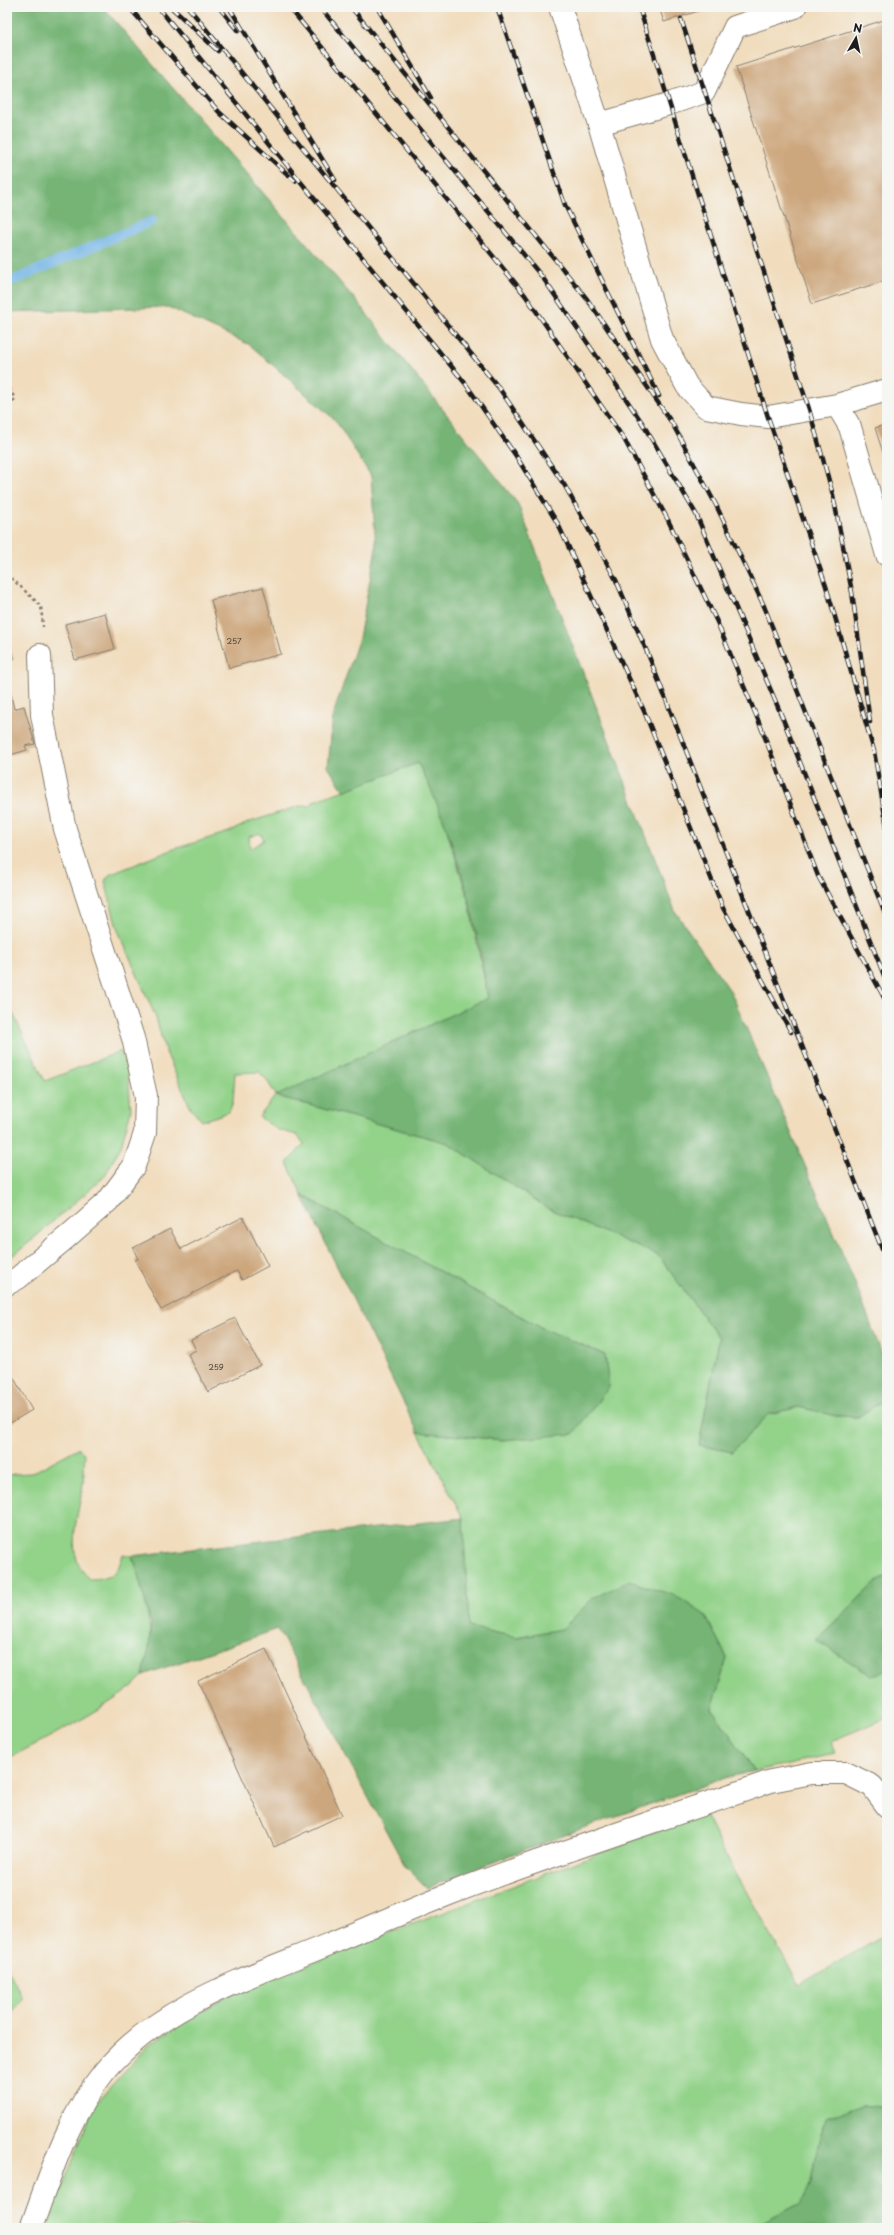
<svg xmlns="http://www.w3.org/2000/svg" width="894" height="2235" font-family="'Playpen Sans',sans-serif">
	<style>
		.green { fill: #92d289; stroke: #577752; fill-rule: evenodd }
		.forest { fill: #75b475; stroke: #486848 }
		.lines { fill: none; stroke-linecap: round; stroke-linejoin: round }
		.stream { stroke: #70b2e5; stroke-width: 10 }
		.building { fill: #cca67b }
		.minor-casing { stroke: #867c6d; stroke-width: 24 }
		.path { stroke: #867c6d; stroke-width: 2.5; stroke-dasharray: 3 3; stroke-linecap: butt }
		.minor { stroke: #fff; stroke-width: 22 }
		.rail-casing { stroke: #1c1c1c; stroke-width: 4.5 }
		.rail { stroke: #f6f6f2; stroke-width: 3; stroke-dasharray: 9; stroke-linecap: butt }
		.labels { text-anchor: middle; stroke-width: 3; stroke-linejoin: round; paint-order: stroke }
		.number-label { font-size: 8px; fill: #483e34 }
	</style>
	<rect width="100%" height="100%" fill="#f6f6f2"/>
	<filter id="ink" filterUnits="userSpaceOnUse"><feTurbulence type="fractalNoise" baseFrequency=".025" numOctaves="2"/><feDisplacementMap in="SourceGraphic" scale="8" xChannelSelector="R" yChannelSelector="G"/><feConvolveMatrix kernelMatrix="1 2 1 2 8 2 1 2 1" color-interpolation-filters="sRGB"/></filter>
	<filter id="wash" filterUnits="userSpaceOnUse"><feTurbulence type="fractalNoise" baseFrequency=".012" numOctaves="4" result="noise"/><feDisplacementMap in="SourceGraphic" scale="16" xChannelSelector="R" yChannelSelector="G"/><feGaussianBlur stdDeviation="0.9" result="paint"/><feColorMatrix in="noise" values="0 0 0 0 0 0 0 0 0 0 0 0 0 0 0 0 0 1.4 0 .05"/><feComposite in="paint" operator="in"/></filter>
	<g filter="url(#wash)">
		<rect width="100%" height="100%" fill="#f1ddbe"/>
		<path class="green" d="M418,763L438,802L468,898L488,998L277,1096L448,1143L549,1209L658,1255L719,1338L699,1445L732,1452L769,1414L799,1407L836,1416L858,1417L887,1398V1576L877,1581L816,1640L872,1676L887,1669V1718L831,1741L835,1754L755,1771L712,1709L727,1658L705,1615L593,1598L562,1629L516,1637L468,1627L463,1518L418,1432L503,1440L605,1355L540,1327L302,1195L287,1163L304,1144L297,1135L278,1130L259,1117L276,1095L266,1079L259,1072L235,1073L233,1102L229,1112L202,1121L191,1109L165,1050L156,1018L117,928L105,881L109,875L174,849L229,832L250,822L303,805L310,806L314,801ZM260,833L264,840L250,849L249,837Z
			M7,1001L45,1081L121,1051L128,1073L131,1110L121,1146L104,1177L25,1246L7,1260Z
			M78,1448L85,1454C84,1466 84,1479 82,1491C77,1519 64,1557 90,1579C112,1578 117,1576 123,1554L131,1556L135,1563C144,1599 158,1636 144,1673C135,1695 32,1746 7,1759V1476L13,1474L32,1473Z
			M704,1813L721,1847L799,1985L887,1933V2108L862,2105L815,2158L811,2182L801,2203L753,2228H47L94,2105L148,2045L230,1994Z
			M7,1967L23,1999L7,2020Z"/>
		<path class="forest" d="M7,7H103L358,303L518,504L675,911L731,992L855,1283L887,1367V1398L858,1417L836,1416L799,1407L769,1414L732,1452L699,1445L719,1338L658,1255L549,1209L448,1143L276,1096L488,998C476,917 455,835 418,763L344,791L328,767L333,715L359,638L376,548L371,476L335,420L250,345L168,307L7,312Z
			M302,1195L540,1327L605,1355L609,1387L573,1434L503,1440L418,1432Z
			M463,1518L469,1627L516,1637L562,1629L593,1598L629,1581L676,1596L705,1615L727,1658L712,1709L755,1771L728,1777L591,1825L427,1888L405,1866L278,1629L143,1675L149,1648L151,1624L135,1563L131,1556Z
			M887,1576V1669L872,1676L816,1640L877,1581Z
			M862,2105L887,2108V2228H753L801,2203L811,2182L815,2158L826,2118Z"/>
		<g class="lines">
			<path class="stream" d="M7,283L152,221"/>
		</g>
		<g id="blocks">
			<path class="building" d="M659,7H711L664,22Z
				M887,19V280L812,304L736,67Z
				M887,424V465L875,428Z
				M263,587L281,654L229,668L211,600Z
				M105,613L115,649L75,660L65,624Z
				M7,642L14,659L7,661Z
				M9,687L14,709L24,706L35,744L25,746L27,750L7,756V688Z
				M243,1217L268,1266L242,1280L237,1271L232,1273L161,1310L135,1260L138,1259L133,1248L170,1229L181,1249Z
				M235,1318L260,1365L208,1392L188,1354L196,1350L191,1340Z
				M11,1373L32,1410L7,1425V1376Z
				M266,1649L342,1815L274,1847L198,1681Z"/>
		</g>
	</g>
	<g filter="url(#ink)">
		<use href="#blocks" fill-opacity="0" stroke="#867c6d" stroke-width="1"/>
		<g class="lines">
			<defs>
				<path id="minor" d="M560,7L599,124L662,339L687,386L706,407L741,414L768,417L837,405L850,427L887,555
					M599,124L669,104L704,92L735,27L795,7
					M837,405L887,390
					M7,1284L18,1278L67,1237L108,1201L134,1166L145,1133L146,1096L133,1038L65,829L42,715L40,655
					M31,2228C51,2173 67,2118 104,2072C159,2005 250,1977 327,1945C368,1928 408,1910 449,1894C555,1853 664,1819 771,1781L812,1773H846L872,1786L887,1806"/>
			</defs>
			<use href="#minor" class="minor-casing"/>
			<path class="path" d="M7,383L15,399L7,408
				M7,574L41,606L43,627"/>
			<use href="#minor" class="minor"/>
			<defs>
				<path id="rail" d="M129,7L219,112L295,181
					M158,7L465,383L516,456L558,524L644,711L723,908L791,1032
					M171,7L218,51
					M188,7L499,388L565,486L616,580L650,659L887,1262
					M219,7L238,31
					M229,7L335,180
					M289,7L525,295L624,439L668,520L717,622L761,727L818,876L887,1003
					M320,7L543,278L641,421L696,514L783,719L887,983
					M351,7L587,299L672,423L716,505L764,606L887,919
					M377,7L431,98
					M497,7L565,205L659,396
					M639,7L768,417L826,586L874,751L887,828
					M681,19L809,409L833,495L852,592L870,722"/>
			</defs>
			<use href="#rail" class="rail-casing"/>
			<use href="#rail" class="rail"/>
		</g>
	</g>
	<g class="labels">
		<g class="number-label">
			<text x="234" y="644">257</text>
			<text x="216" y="1370">259</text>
		</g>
	</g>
	<rect width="894" height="2235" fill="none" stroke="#f6f6f2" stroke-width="24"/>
	<g transform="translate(856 38) rotate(9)" stroke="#f6f6f2" stroke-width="3" paint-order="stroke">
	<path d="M0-3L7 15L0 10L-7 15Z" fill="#1c1c1c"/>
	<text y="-6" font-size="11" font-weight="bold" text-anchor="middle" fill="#1c1c1c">N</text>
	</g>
</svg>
